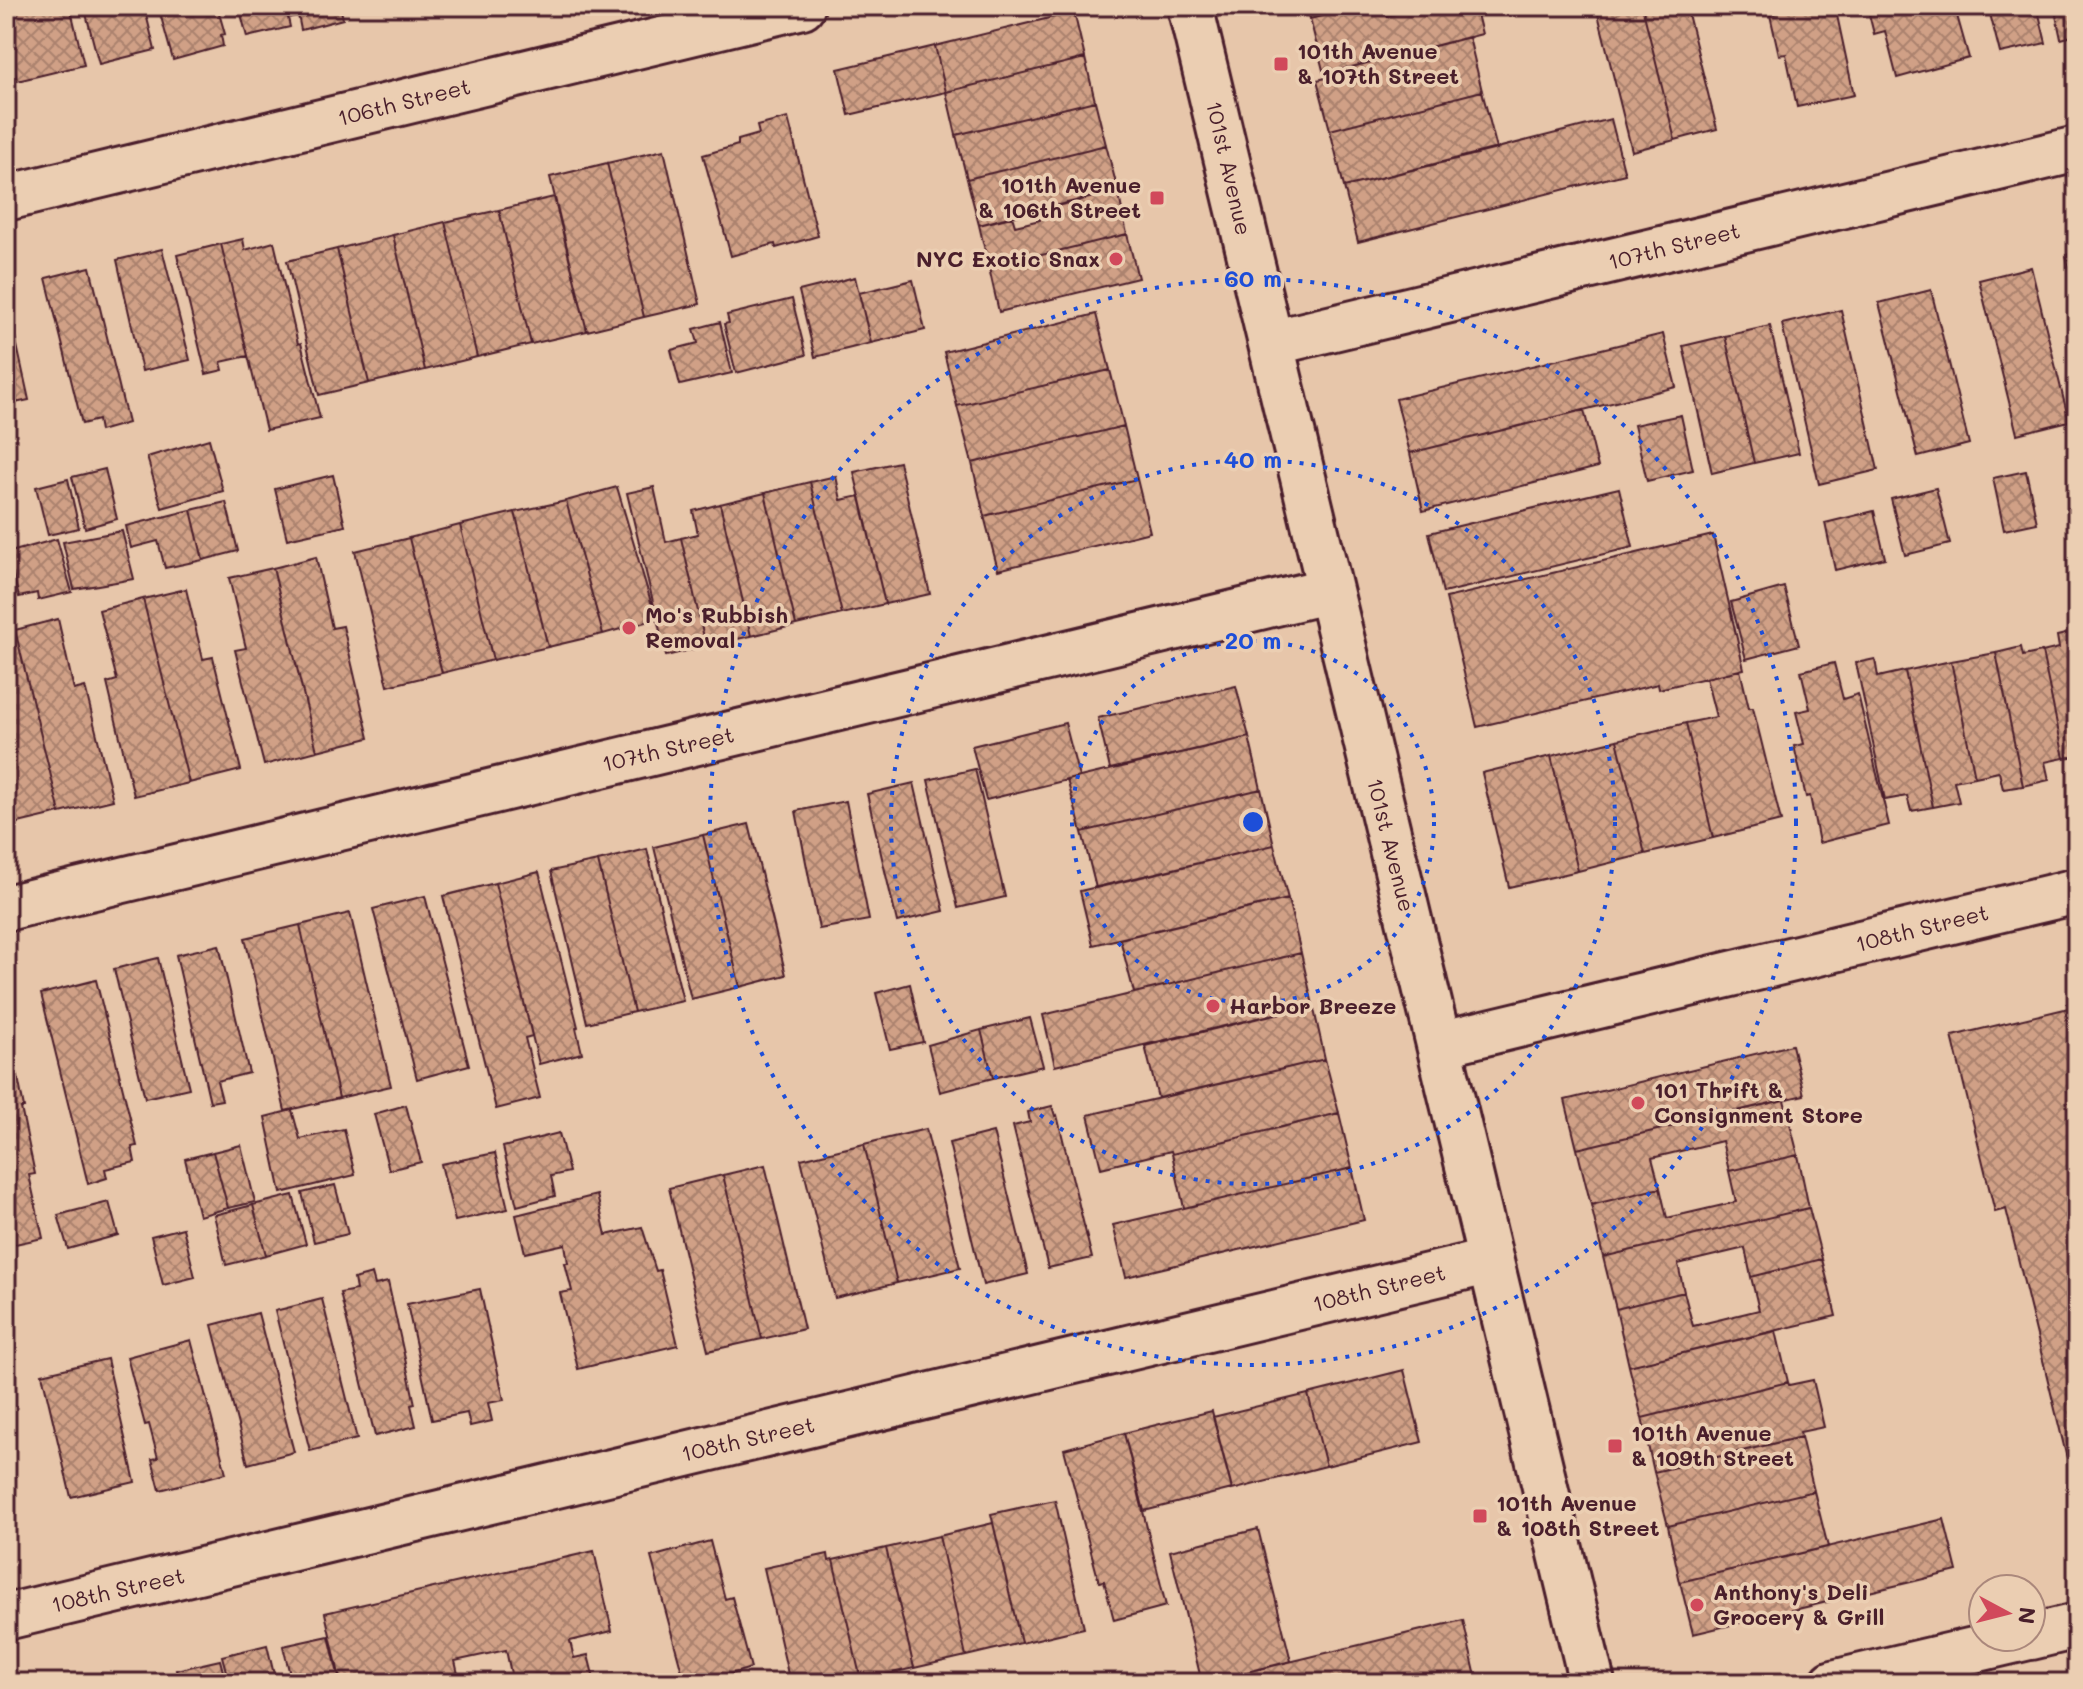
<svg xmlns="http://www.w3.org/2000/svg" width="2083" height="1689" font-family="Mali,sans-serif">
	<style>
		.building { fill: url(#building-cross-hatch); stroke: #4a1f2b; stroke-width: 2 }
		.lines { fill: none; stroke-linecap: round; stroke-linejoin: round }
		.minor-casing { stroke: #4a1f2b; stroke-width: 50 }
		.minor { stroke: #ebceb2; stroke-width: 44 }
		.ring { fill: none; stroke: #1d4ed8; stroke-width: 4; stroke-dasharray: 4 8 }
		.poi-dot { fill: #d1495b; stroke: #ebceb2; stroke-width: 3 }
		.labels { text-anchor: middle; stroke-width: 7; stroke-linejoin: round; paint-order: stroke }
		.poi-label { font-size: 22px; font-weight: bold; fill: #4a1f2b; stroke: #ebceb2; text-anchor: start }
		.street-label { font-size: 22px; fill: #4a1f2b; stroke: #ebceb2 }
		.centre { fill: #1d4ed8; stroke: #ebceb2; stroke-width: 4 }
		.ring-label { font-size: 24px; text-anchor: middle; font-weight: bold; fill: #1d4ed8; stroke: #ebceb2; stroke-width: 7; stroke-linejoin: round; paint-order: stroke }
	</style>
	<defs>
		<pattern id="building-cross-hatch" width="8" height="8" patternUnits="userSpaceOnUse" patternTransform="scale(2)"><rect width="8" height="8" fill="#d0a086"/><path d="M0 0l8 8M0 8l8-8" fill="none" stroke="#ab826e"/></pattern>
	</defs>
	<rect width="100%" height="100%" fill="#e7c6aa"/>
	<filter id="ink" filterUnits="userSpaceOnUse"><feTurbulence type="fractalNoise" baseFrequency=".0125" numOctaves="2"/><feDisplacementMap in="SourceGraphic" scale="16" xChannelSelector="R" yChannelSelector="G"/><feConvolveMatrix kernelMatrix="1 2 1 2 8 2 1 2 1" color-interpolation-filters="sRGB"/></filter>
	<g filter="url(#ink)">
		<path class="building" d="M6,6H35V9L49,6H70L84,65L17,81L15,73L6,76Z
			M84,6H144L155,50L99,64Z
			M158,6H217L225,34L221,35L223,46L173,60Z
			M239,6H340L343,19L301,30L298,15L288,18L290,27L247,37Z
			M1307,6H1359L1310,19Z
			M1359,6H1385L1387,16L1411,10L1410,6H1475L1482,34L1324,74L1310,19Z
			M1596,6H1642L1675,140L1632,151Z
			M1642,6H1686L1717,129L1675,140Z
			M1774,6H1835L1854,95L1797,107L1786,54L1779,55L1770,15L1776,13Z
			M1867,6H1960L1961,11L1956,12L1969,58L1897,78L1885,31L1874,34Z
			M1988,6H2037L2046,43L2000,53Z
			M2054,6H2077V35L2061,39Z
			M1074,12L1085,58L946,92L935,46Z
			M1469,37L1482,91L1330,130L1317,80L1326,78L1324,74Z
			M935,46L946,92L849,115L838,69Z
			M1085,58L1095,101L956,135L946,92Z
			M1482,91L1497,149L1344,187L1330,130Z
			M1095,101L1106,145L967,179L956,135Z
			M788,118L818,236L776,248L775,244L731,256L703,155L738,145V140L759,134L757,126Z
			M1611,119L1625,174L1358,242L1344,187Z
			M1106,145L1118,191L979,225L967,179Z
			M664,150L700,304L644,317L607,163Z
			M607,163L644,317L587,331L550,177Z
			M1118,191L1127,234L989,268L979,225L1012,216L1015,226L1040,220L1037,210Z
			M554,197L587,331L531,344L499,210Z
			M499,210L531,344L477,357L445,222Z
			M445,222L477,357L425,370L393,235Z
			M1127,234L1138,278L999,312L989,268Z
			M393,235L425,370L369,383L337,249Z
			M243,239L245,250L274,242L298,344L301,343L320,418L266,430L221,244Z
			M221,244L248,356L221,362L223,370L206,374L177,255Z
			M162,249L190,360L142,371L117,260Z
			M337,249L369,383L319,395L287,261Z
			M2077,252V303L2066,255Z
			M90,267L128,423L100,431L98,420L82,424L46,278Z
			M2031,267L2069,421L2017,434L1979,280Z
			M855,277L871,343L815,357L799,291Z
			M913,280L925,330L871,343L859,293Z
			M1931,290L1969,444L1918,457L1879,303Z
			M792,299L806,355L736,373L724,324L729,323L727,315Z
			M9,309L29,400L6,405V310Z
			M1841,310L1878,470L1819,484L1782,324Z
			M1096,314L1110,370L957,406L944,352Z
			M720,322L732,373L680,385L671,350L698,343L694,329Z
			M1770,326L1799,453L1754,463L1725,336Z
			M1663,334L1676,387L1410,453L1396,399Z
			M1725,336L1754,463L1712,473L1683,346Z
			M1110,370L1124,426L972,463L957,406Z
			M1584,410L1598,467L1423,511L1410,453Z
			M1681,415L1693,470L1647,481L1634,425Z
			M1124,426L1137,479L984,516L972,463Z
			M209,439L223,491L162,508L147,457Z
			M899,462L930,594L885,604L854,472Z
			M105,469L117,519L85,528L72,477Z
			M2026,471L2037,523L2004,530L1993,478Z
			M333,475L345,526L287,539L275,489Z
			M836,476L841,500L860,496L885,604L842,614L810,482Z
			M68,479L79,528L48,535L36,487Z
			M1137,479L1150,532L998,570L984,516Z
			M810,482L842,614L796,625L765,493Z
			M617,487L656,619L603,634L566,501Z
			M654,487L666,542L681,538L706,646L666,656L627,493Z
			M1619,488L1633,547L1443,593L1429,533Z
			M1936,488L1950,544L1905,555L1891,499Z
			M765,493L796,625L751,636L720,504Z
			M566,501L603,634L548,647L515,512Z
			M226,502L238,551L203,560L191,510Z
			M720,504L751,636L706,646L681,538L698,534L693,511Z
			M191,510L203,560L165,568L158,541L131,548L126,526Z
			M1874,511L1885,558L1835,570L1825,523Z
			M515,512L548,647L493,660L460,525Z
			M460,525L493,660L442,673L409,538Z
			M122,531L134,579L74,589L63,542Z
			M1713,535L1744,669L1659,689L1658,684L1477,727L1446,598Z
			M409,538L442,673L388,686L355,551Z
			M57,539L72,592L38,600L37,593L19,597L7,553Z
			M316,557L332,628L343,626L369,738L317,751L273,568Z
			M273,568L317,751L264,765L235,650L246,648L229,578Z
			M1784,587L1799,645L1746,659L1731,602Z
			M186,589L203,659L213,657L241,770L189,783L143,599Z
			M143,599L189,783L134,796L107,683L117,680L99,610Z
			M58,619L74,690L85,687L113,800L60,813L15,630Z
			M15,630L60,813L6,826V632Z
			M2077,631V756L2064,758L2042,652L2059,648L2057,636Z
			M2021,647L2023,656L2042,652L2064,758L2045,762L2049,780L2023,786L1996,653Z
			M1996,653L2023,786L2003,789L1999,772L1975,777L1951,661Z
			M1875,659L1878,677L1905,671L1933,807L1911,811L1907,796L1885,800L1856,663Z
			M1951,661L1975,777L1954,781L1959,802L1933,807L1905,671Z
			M1834,663L1843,699L1858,694L1889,825L1819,843L1810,796L1806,797L1794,746L1804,744L1796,712L1810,709L1801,671Z
			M1740,670L1749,708H1753L1781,821L1713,838L1686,723L1716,717L1706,678Z
			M1236,686L1249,737L1110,769L1098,718Z
			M1065,723L1079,777L986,800L972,746Z
			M1686,723L1713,838L1645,854L1617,740Z
			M1249,737L1261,789L1082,832L1067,780Z
			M1617,740L1645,854L1578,871L1551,756Z
			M1551,756L1578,871L1509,887L1482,773Z
			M975,769L1005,897L958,908L928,780Z
			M914,783L944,911L897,922L867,794Z
			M1261,789L1274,845L1096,888L1082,832Z
			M846,801L869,920L819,929L796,811Z
			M749,824L786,975L740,987L703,835Z
			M703,835L740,987L691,999L654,847Z
			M1274,845L1288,899L1093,945L1080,891Z
			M647,849L683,1001L634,1012L598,861Z
			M598,861L634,1012L587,1023L551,871Z
			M539,872L578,1027L576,1028L582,1053L539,1064L495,883Z
			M495,883L532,1036L525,1038L540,1098L496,1109L443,896Z
			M425,896L469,1065L417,1079L373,909Z
			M1288,899L1301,953L1134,993L1120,939Z
			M350,913L391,1086L339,1098L300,925Z
			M300,925L339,1098L285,1111L245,938Z
			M219,945L249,1073L217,1081L222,1100L210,1102L176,955Z
			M1301,953L1313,1005L1055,1066L1043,1015Z
			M158,958L189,1088L145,1098L114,969Z
			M96,980L137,1146L132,1147L135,1162L105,1169L107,1178L88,1184L41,994Z
			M910,984L923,1042L890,1049L876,993Z
			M1313,1005L1325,1059L1158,1098L1145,1046Z
			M2077,1006V1482L2073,1483L2006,1209L1995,1212L1952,1036Z
			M1030,1018L1043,1066L993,1078L981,1030Z
			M981,1030L993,1078L940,1092L928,1045Z
			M1792,1045L1804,1095L1577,1149L1565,1100Z
			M1325,1059L1339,1113L1172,1154L1171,1151L1101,1168L1088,1115Z
			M6,1066L7,1069L16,1067L24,1108H21L35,1174L29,1175L43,1238L6,1246Z
			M1784,1100L1798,1155L1729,1171L1722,1141L1652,1158L1660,1188L1591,1205L1577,1149Z
			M406,1105L421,1162L389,1170L374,1114Z
			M1052,1106L1055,1116L1057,1115L1092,1258L1048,1268L1013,1126L1030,1122L1028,1112Z
			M292,1110L300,1139L344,1129L355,1175L281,1193L265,1117Z
			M1339,1113L1352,1168L1184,1208L1172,1154Z
			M926,1129L960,1268L897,1283L864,1144Z
			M993,1132L1028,1274L983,1285L949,1143Z
			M559,1133L569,1172L551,1176L555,1196L517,1206L503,1147Z
			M864,1144L897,1283L835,1298L801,1159Z
			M241,1145L255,1202L228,1208L213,1152Z
			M213,1152L228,1208L199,1216L185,1159Z
			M495,1153L508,1209L455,1221L441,1164Z
			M1798,1155L1809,1208L1603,1257L1591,1205L1660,1188L1667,1218L1736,1202L1729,1171Z
			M765,1165L804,1329L762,1339L723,1175Z
			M1352,1168L1364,1220L1126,1277L1113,1225Z
			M723,1175L762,1339L708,1351L669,1188Z
			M335,1185L348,1234L314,1242L302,1193Z
			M293,1195L306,1244L266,1255L253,1205Z
			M597,1195L606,1235L642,1227L656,1271L660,1270L678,1345L578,1369L560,1293L572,1291L565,1263H568L565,1244L525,1253L516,1215Z
			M109,1202L118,1235L68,1249L58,1215Z
			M253,1205L266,1255L226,1265L214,1215Z
			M1809,1208L1822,1259L1751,1277L1745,1248L1678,1264L1684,1292L1616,1309L1603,1257Z
			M183,1228L195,1277L163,1285L151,1236Z
			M1822,1259L1836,1316L1629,1366L1616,1309L1684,1292L1693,1326L1759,1310L1751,1277Z
			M372,1274L375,1285L388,1282L415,1404L411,1405L416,1426L375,1436L340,1293L356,1290L354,1279Z
			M480,1289L504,1400L488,1403L492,1421L470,1426L467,1413L432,1420L407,1304Z
			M322,1299L357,1439L310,1451L275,1311Z
			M258,1313L294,1452L248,1464L212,1325Z
			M1776,1331L1788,1382L1642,1418L1629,1366Z
			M191,1340L226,1473L160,1490L152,1459L158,1458L149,1424L145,1425L127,1357Z
			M107,1359L135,1482L71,1497L42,1374Z
			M1404,1370L1422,1442L1326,1466L1308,1394Z
			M1813,1380L1824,1427L1800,1432L1801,1437L1654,1472L1642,1418L1788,1382L1789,1385Z
			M1308,1394L1326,1466L1232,1490L1213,1417Z
			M1212,1411L1232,1489L1144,1511L1124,1433Z
			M1124,1433L1166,1606L1114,1620L1104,1581L1099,1582L1064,1449Z
			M1801,1437L1814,1491L1668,1526L1654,1472Z
			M1814,1491L1828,1547L1680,1582L1668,1526Z
			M1055,1500L1084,1628L1021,1643L991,1514Z
			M1944,1519L1957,1571L1693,1634L1680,1582Z
			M993,1523L1021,1643L966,1656L939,1536Z
			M1258,1529L1291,1661L1202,1683L1170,1551Z
			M939,1536L966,1656L914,1668L886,1548Z
			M710,1541L725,1599L732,1597L751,1668L701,1683H685L651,1557Z
			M886,1548L914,1668L861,1680L833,1560Z
			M594,1551L612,1631L570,1641L574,1658L588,1655L595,1683H513L506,1650L455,1661L460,1683H341L325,1613Z
			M828,1554L829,1561L833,1560L861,1680L846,1683H790L764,1568Z
			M1463,1620L1476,1677L1449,1683H1202Z
			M329,1636L340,1683H292L283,1646Z
			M267,1645L276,1683H229L222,1656Z
			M220,1660L226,1683H179L176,1670Z"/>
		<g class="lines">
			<defs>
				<path id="minor" d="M1190,6L1592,1683
					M6,198L802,6
					M1271,343L2077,149
					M6,908L1330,590
					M1439,1044L2077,891
					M6,1617L1491,1261
					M2031,1637L2077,1626
					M1833,1683L2029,1637"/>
			</defs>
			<use href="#minor" class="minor-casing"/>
			<use href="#minor" class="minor"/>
		</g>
	</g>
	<g class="ring">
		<circle cx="1253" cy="822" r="181"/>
		<circle cx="1253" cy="822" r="362"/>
		<circle cx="1253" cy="822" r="543"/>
	</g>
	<g class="poi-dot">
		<rect x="1273" y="56" width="16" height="16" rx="4"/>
		<rect x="1149" y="190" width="16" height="16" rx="4"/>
		<circle cx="1116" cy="259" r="8"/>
		<circle cx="629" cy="628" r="8"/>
		<circle cx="1213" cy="1006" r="8"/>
		<circle cx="1638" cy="1103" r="8"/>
		<rect x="1607" y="1438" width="16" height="16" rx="4"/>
		<rect x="1472" y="1508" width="16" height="16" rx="4"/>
		<circle cx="1697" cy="1605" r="8"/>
	</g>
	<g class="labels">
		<g class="poi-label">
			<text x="1297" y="59">101th Avenue<tspan x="1297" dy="25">&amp; 107th Street</tspan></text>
			<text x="1141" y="193" text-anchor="end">101th Avenue<tspan x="1141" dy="25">&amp; 106th Street</tspan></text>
			<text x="1100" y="267" text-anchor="end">NYC Exotic Snax</text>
			<text x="645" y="623">Mo's Rubbish<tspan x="645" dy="25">Removal</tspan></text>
			<text x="1229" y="1014">Harbor Breeze</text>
			<text x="1654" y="1098">101 Thrift &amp;<tspan x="1654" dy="25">Consignment Store</tspan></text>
			<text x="1631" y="1441">101th Avenue<tspan x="1631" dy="25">&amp; 109th Street</tspan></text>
			<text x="1496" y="1511">101th Avenue<tspan x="1496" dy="25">&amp; 108th Street</tspan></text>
			<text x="1713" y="1600">Anthony's Deli<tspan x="1713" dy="25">Grocery &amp; Grill</tspan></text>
		</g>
		<g class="street-label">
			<text transform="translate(404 102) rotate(-14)" y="8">106th Street</text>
			<text transform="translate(1229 168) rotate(77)" y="8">101st Avenue</text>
			<text transform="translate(1674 246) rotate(-14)" y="8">107th Street</text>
			<text transform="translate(668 749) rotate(-13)" y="8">107th Street</text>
			<text transform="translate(1391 845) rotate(76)" y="8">101st Avenue</text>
			<text transform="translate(1922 928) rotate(-14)" y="8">108th Street</text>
			<text transform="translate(1379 1288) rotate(-14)" y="8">108th Street</text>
			<text transform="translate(748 1439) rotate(-13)" y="8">108th Street</text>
			<text transform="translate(118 1590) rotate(-13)" y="8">108th Street</text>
		</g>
	</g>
	<circle cx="1253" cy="822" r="12" class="centre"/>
	<g class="ring-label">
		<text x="1253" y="287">60 m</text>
		<text x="1253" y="468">40 m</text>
		<text x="1253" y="649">20 m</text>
	</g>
	<rect width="2083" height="1689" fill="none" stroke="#ebceb2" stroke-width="32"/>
	<rect x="16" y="16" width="2051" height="1657" fill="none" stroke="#4a1f2b" stroke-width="3" filter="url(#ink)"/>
	<g transform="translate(2007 1613) rotate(97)"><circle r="38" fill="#ebceb2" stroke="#ab887c" stroke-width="2"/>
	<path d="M0-6L14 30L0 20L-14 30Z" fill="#d1495b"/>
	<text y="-12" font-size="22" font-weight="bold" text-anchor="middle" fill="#4a1f2b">N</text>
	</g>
</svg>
